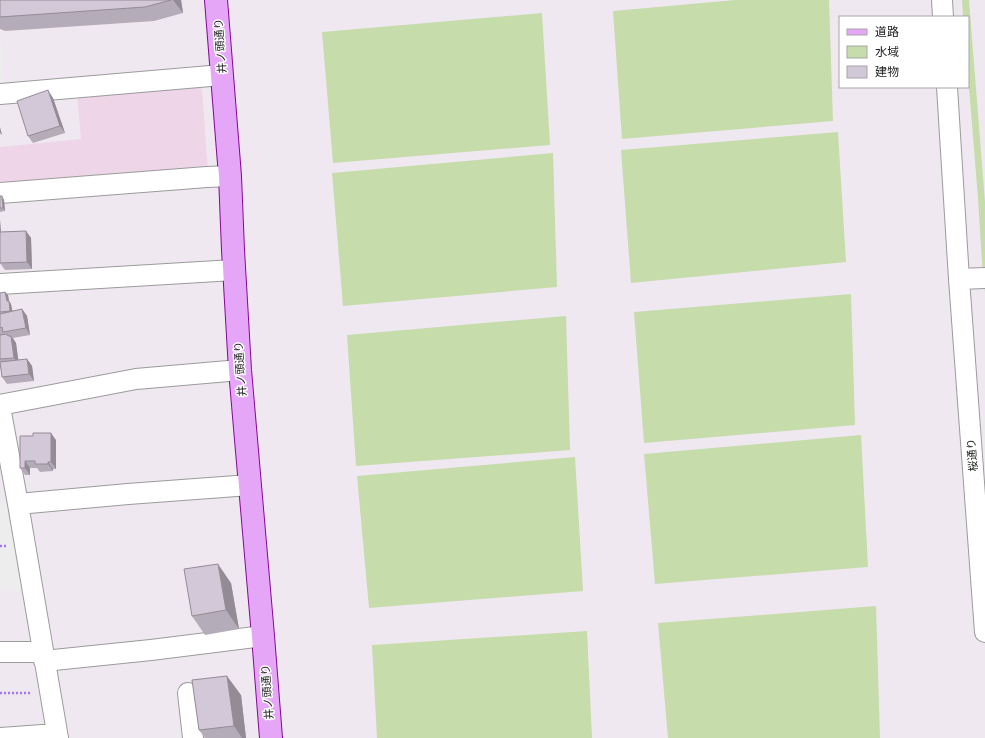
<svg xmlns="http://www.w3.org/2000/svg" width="985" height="738" font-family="'Golos Text','Noto Sans JP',sans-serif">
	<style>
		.farmland { fill: #eed5e7 }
		.parking { fill: #ededed }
		.water { fill: #c6dcab }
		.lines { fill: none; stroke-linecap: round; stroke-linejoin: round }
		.minor-casing { stroke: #9b9b9b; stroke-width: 22 }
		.major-casing { stroke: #850895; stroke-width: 24 }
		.path { stroke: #9e77f3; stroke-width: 2.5; stroke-dasharray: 2 2; stroke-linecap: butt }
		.minor { stroke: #fff; stroke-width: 20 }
		.major { stroke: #e6a6f7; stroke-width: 22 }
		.wall { fill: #b5acb9 }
		.shaded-wall { fill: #938c96 }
		.building { fill: #d2c8d7; stroke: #938c96 }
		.labels { text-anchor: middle; stroke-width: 3; stroke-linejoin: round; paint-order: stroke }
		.street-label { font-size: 11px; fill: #212121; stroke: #fff }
	</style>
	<rect width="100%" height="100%" fill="#f0e8f1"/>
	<path class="farmland" d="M196,83L202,89L208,172L0,189V147L81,139L77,94Z"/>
	<path class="parking" d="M0,39L5,87H0Z
		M0,503H9L25,589H0Z"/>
	<path class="water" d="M735,0H829L833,121L622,139L613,11Z
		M962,0H969L985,202V293L982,262L978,198L968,76V17H963Z
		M542,13L550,145L333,163L322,32Z
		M838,132L846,262L631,283L621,150Z
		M553,153L557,287L343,306L332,173Z
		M851,294L855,425L644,443L634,312Z
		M566,316L570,450L356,466L347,335Z
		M861,435L868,567L655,584L644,454Z
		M575,457L583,591L369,608L357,476Z
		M876,606L880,738H668L658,623Z
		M587,631L592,738H377L372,645Z"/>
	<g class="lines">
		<defs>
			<path id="minor" d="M942,0L943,17
				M947,87L959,279L985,632
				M0,94L222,75
				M0,193L207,177L230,176
				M959,279L985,278
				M0,284L234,270
				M0,405L136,379L240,370
				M0,407L18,504L58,738
				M18,504L128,494L250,485
				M0,652H43
				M44,661L151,650L263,636
				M188,693L193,738
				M0,738L57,734"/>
			<path id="major" d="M216,0L230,176L233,250L240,370L263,636L271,738"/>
		</defs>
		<use href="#minor" class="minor-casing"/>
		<use href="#major" class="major-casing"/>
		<path class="path" d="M0,546H7
			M0,693H31"/>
		<use href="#minor" class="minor"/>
		<use href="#major" class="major"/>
	</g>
	<path class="wall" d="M0,0H181L183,13L154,21L5,31L0,29Z
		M53,98L65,133L33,143L28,136Z
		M0,196H2L4,200L5,211L0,212Z
		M0,220L1,232L26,231L31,238L32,269L5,270L0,263Z
		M5,292L8,295L9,301L11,304L12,311L22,309L27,316L30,335L13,338L16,343L18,360L27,359L32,366L34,381L7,384L2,377L0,363V293Z
		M20,436L56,440V469H53V471L40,472L37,468H30V475H25L20,468Z
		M231,583L239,629L205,635L192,616Z
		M241,695L246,738H205L199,730Z"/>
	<path class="shaded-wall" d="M173,0H181L183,13Z
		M48,90L53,98L65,133L60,126Z
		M0,127L2,135L0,133Z
		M2,196L4,200L5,211L3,208Z
		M0,220L1,234L0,232Z
		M26,231L31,238L32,269L27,262Z
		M5,292L8,295L9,301L11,304L13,314L10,311L7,301Z
		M22,309L27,316L30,335L26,328Z
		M7,334L12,340L11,336L16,343L19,365L14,358Z
		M27,359L32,366L34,381L29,374Z
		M51,433L56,440V469L51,462Z
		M25,461L30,468V475L25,468Z
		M48,462L53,469V471L48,464Z
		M218,564L231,583L239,629L226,610Z
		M227,676L241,695L246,738H242L234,726Z"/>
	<path class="building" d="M0,0H171L145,7L0,17Z
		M48,90L60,126L28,136L17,101Z
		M0,196H2L3,208H0Z
		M26,231L27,262L0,263V232Z
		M5,292L7,301H9L10,311L0,312V293Z
		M22,309L26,328L3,332L2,327L0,328V314Z
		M7,334L8,336H11L14,358L0,359V335Z
		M27,359L29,374L2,377L0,362Z
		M33,433H51V462H48V464H35V461H25V468H20V436H33Z
		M218,564L226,610L192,616L184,569Z
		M227,676L234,726L199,730L192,680Z"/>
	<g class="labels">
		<g class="street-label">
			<text transform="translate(220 46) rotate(-94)" y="4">井ノ頭通り</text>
			<text transform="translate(240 369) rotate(-94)" y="4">井ノ頭通り</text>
			<text transform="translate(972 455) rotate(-94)" y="4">桜通り</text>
			<text transform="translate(267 692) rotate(-94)" y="4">井ノ頭通り</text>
		</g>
	</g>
	<rect x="839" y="16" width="130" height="72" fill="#ffffff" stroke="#a6a6a6"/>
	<rect x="847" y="29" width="20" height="6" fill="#e6a6f7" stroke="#a6a6a6"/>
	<text x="875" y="36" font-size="12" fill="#212121">道路</text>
	<rect x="847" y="46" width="20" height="12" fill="#c6dcab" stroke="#a6a6a6"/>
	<text x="875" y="56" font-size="12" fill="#212121">水域</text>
	<rect x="847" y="66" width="20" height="12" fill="#d2c8d7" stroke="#a6a6a6"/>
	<text x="875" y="76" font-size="12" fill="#212121">建物</text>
</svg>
